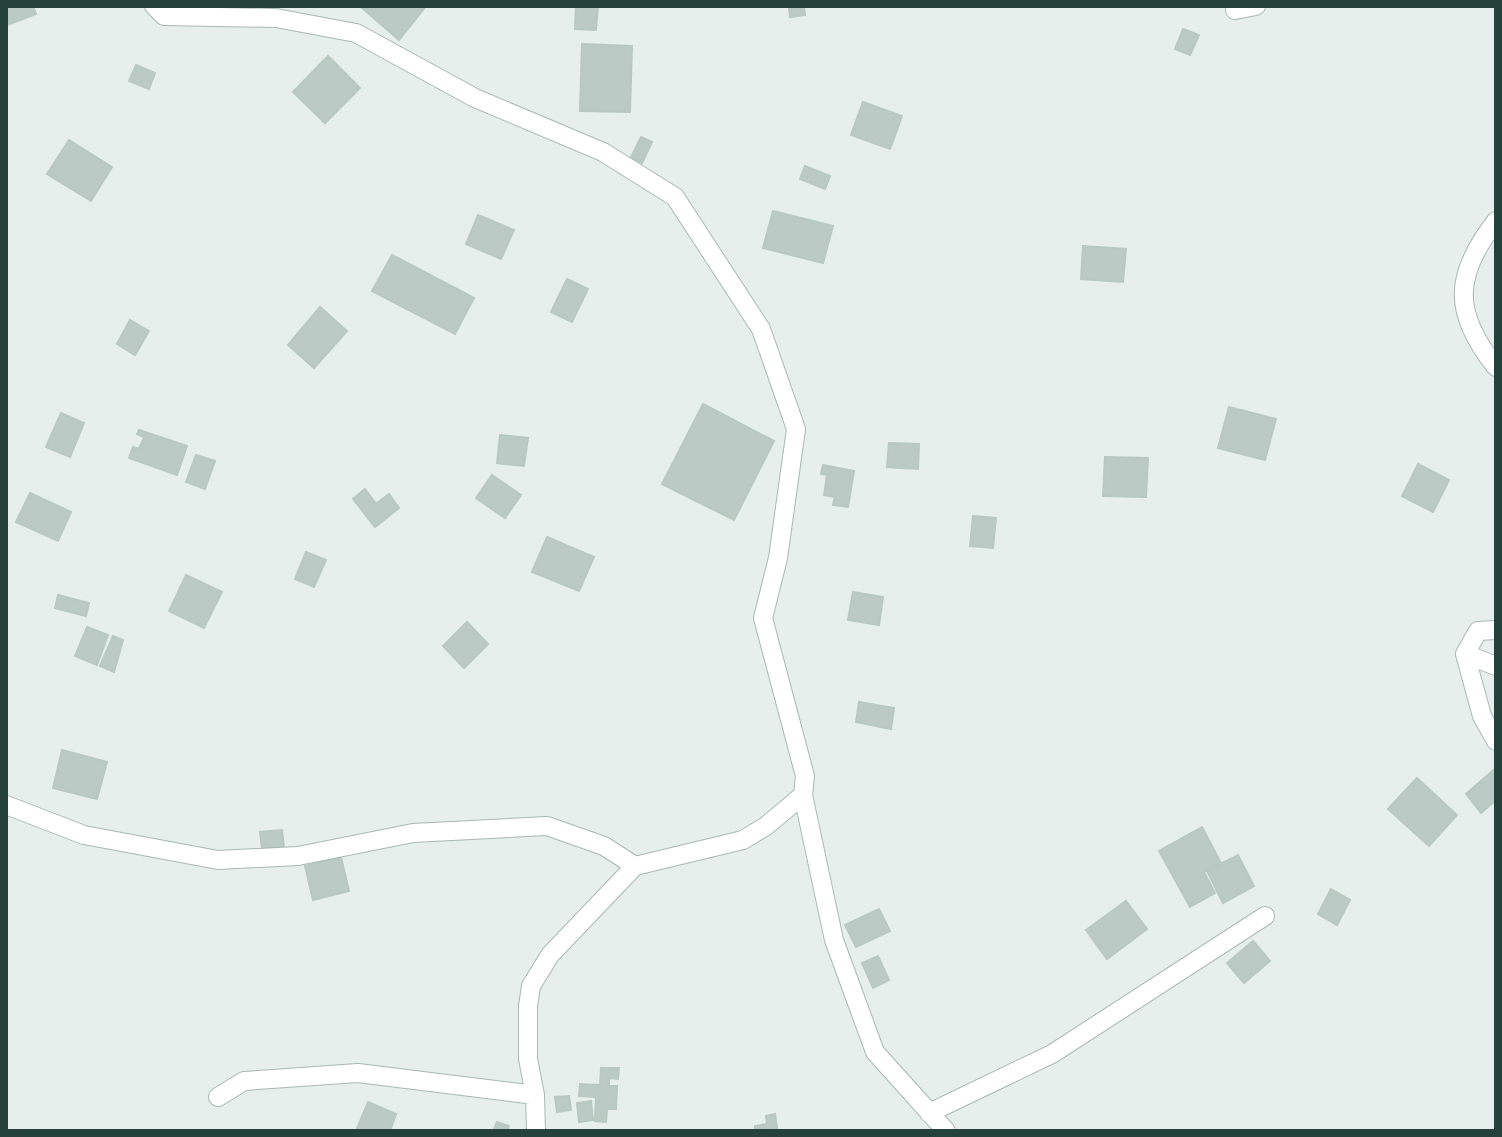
<svg xmlns="http://www.w3.org/2000/svg" width="1502" height="1137" font-family="'Sofia Sans Condensed',sans-serif">
	<style>
		.building { fill: #bbcac4; stroke: #b8c9c2; stroke-width: 2 }
		.lines { fill: none; stroke-linecap: round; stroke-linejoin: round }
		.minor-casing { stroke: #a8b8b2; stroke-width: 20 }
		.minor { stroke: #fff; stroke-width: 18 }
	</style>
	<rect width="100%" height="100%" fill="#e6efeb"/>
	<path class="building" d="M6,6H33L36,14L7,25Z
		M360,6H426L399,40Z
		M576,6H598L596,30L575,29Z
		M804,7L805,15L790,17L789,8Z
		M1183,29L1199,35L1190,55L1175,49Z
		M582,44L632,46L630,112L580,111Z
		M328,56L360,88L325,123L293,92Z
		M136,65L155,73L149,89L129,81Z
		M863,102L902,116L890,149L851,135Z
		M641,137L652,142L642,163L631,157Z
		M69,140L112,167L91,201L47,174Z
		M805,166L830,176L825,189L800,179Z
		M773,211L833,226L823,263L763,248Z
		M478,215L514,230L501,259L466,244Z
		M1083,246L1126,249L1123,282L1081,279Z
		M392,255L474,298L455,334L372,291Z
		M567,279L588,289L572,322L551,312Z
		M320,307L347,331L314,368L288,345Z
		M130,320L149,331L135,355L117,344Z
		M703,404L774,441L734,520L662,484Z
		M1229,407L1276,419L1265,460L1218,448Z
		M61,413L84,423L70,457L46,447Z
		M139,430L187,446L177,475L129,458L133,447L139,449L144,437L137,434Z
		M500,435L528,438L524,466L497,463Z
		M889,443L919,444L918,469L887,467Z
		M196,455L215,461L205,489L186,482Z
		M1105,457L1148,458L1146,497L1103,496Z
		M1418,464L1449,480L1433,512L1402,496Z
		M823,465L854,471L848,507L833,505L835,497L824,495L827,475L821,474Z
		M492,475L521,495L505,518L476,498Z
		M365,489L376,504L389,494L399,508L375,527L353,499Z
		M30,493L71,512L58,541L16,522Z
		M973,516L996,518L993,548L970,546Z
		M547,537L594,557L579,591L532,572Z
		M306,552L326,560L314,587L295,579Z
		M186,575L222,592L204,628L169,611Z
		M853,592L883,597L879,625L848,620Z
		M58,595L89,603L86,616L55,608Z
		M467,622L488,644L464,668L443,646Z
		M87,627L108,635L97,665L75,656Z
		M113,636L123,640L114,672L100,666Z
		M859,702L894,708L891,729L856,722Z
		M62,750L107,762L97,799L53,788Z
		M1496,768V800L1481,813L1466,794Z
		M1417,778L1457,815L1429,846L1388,809Z
		M1202,827L1221,863L1204,872L1215,893L1190,907L1159,851Z
		M282,830L284,847L262,849L260,832Z
		M1238,855L1254,886L1223,903L1207,871Z
		M341,857L349,891L313,900L305,866Z
		M1331,889L1350,900L1337,925L1318,914Z
		M1126,901L1147,929L1107,959L1086,930Z
		M879,909L890,931L856,947L845,925Z
		M1253,941L1270,961L1244,983L1227,963Z
		M878,956L889,980L873,988L862,963Z
		M601,1068H619L618,1079L609,1078V1086H617L616,1109H607L606,1122L595,1121L596,1097L579,1096L580,1084L600,1085Z
		M569,1096L571,1110L557,1112L555,1097Z
		M591,1101L593,1120L579,1122L577,1103Z
		M368,1102L396,1114L390,1131H356Z
		M775,1114L777,1128L755,1131V1126L767,1124L766,1116Z
		M497,1122L509,1126L507,1131H493Z"/>
	<g class="lines">
		<defs>
			<path id="minor" d="M154,6L164,16L276,18L356,33L475,98L603,152L675,197L761,329L796,429L778,558L763,618L805,776L803,795L834,940L875,1052L946,1131
				M1235,10L1256,6
				M1496,221C1453,276 1453,313 1496,367
				M1496,630L1478,631L1465,654L1482,716L1496,741
				M1465,654L1496,666
				M6,805L84,835L218,860L298,856L413,833L547,826L604,846L635,866
				M218,1097L244,1081L358,1073L535,1095
				M929,1113L1052,1054L1265,916
				M536,1131L535,1095L528,1059V1006L531,986L550,955L635,866L743,840L766,826L803,795"/>
		</defs>
		<use href="#minor" class="minor-casing"/>
		<use href="#minor" class="minor"/>
	</g>
	<rect width="1502" height="1137" fill="none" stroke="#24423a" stroke-width="16"/>
</svg>
